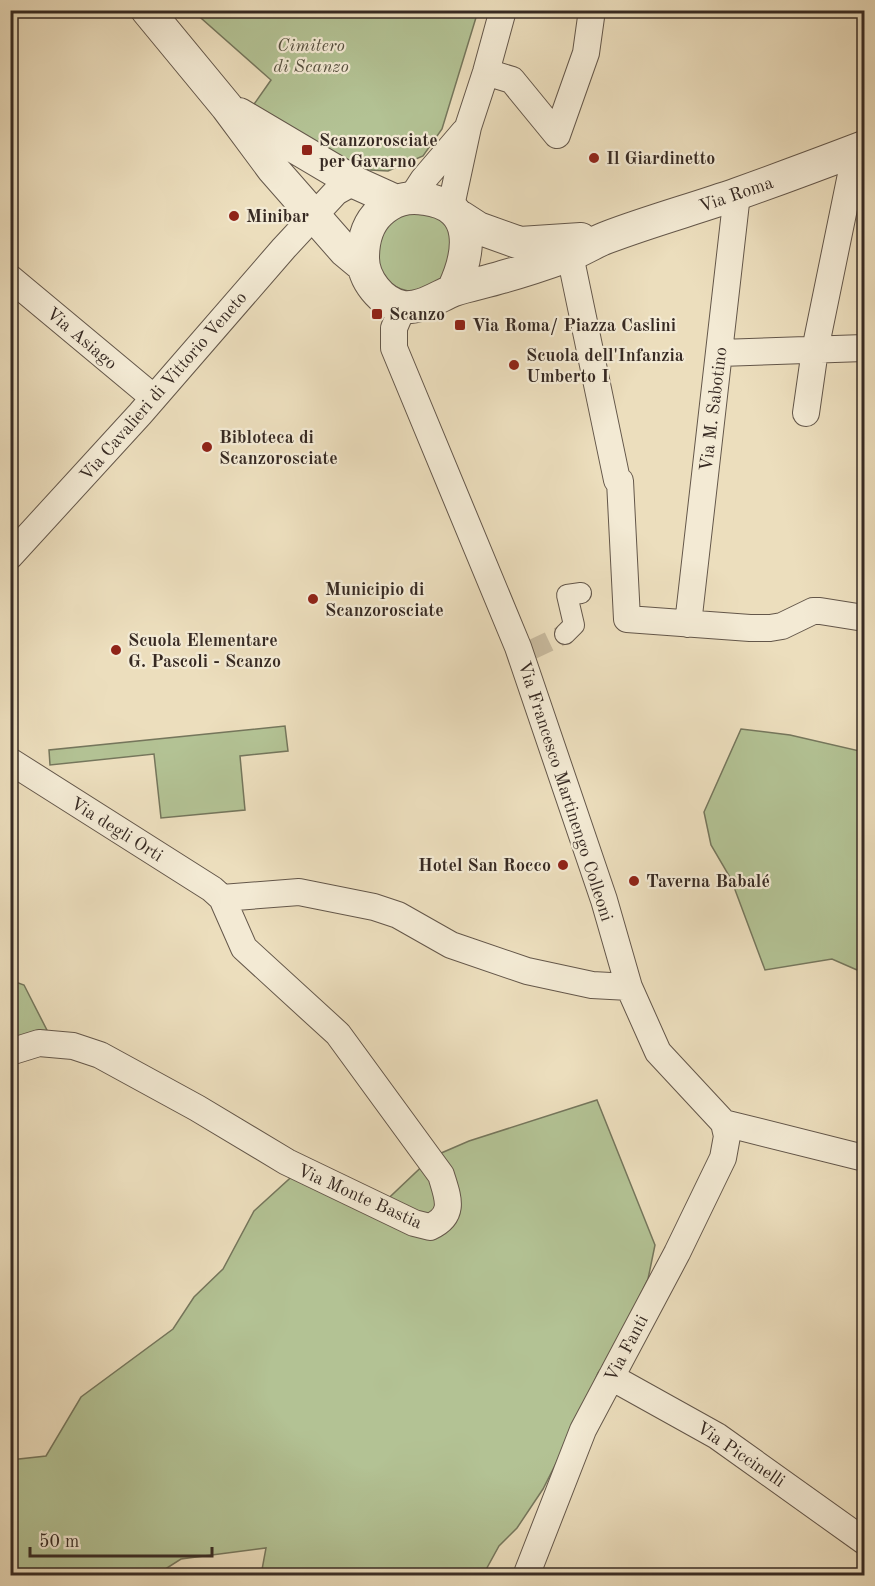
<svg xmlns="http://www.w3.org/2000/svg" width="875" height="1586" font-family="'Old Standard TT',serif">
	<style>
		.green { fill: #b3c294; stroke: #75765c; stroke-width: 1.5 }
		.lines { fill: none; stroke-linecap: round; stroke-linejoin: round }
		.pedestrian-tunnel { stroke: #c8ba9e; stroke-width: 20; stroke-dasharray: 20 10; stroke-linecap: butt }
		.pedestrian-casing { stroke: #64574a; stroke-width: 22 }
		.minor-casing { stroke: #64574a; stroke-width: 28 }
		.tertiary-casing { stroke: #64574a; stroke-width: 34 }
		.pedestrian { stroke: #f3ead4; stroke-width: 20 }
		.minor { stroke: #f3ead4; stroke-width: 26 }
		.tertiary { stroke: #f3ead4; stroke-width: 32 }
		.poi-dot { fill: #8f2418; stroke: #f3ead4; stroke-width: 2 }
		.labels { text-anchor: middle; stroke-width: 4.5; stroke-linejoin: round; paint-order: stroke }
		.park-label { font-size: 18px; font-style: italic; fill: #56503f; stroke: #f3ead4 }
		.poi-label { font-size: 18px; font-weight: bold; fill: #372a23; stroke: #f3ead4; text-anchor: start }
		.street-label { font-size: 18px; fill: #372a23; stroke: #f3ead4 }
	</style>
	<rect width="100%" height="100%" fill="#ecdebd"/>
	<filter id="stains"><feTurbulence type="fractalNoise" baseFrequency=".00333" numOctaves="4"/><feColorMatrix values="0 0 0 0 .2 0 0 0 0 .09 0 0 0 0 .02 0 0 0 .5 -.17"/></filter>
	<radialGradient id="worn" r=".72"><stop offset=".6" stop-color="#630" stop-opacity="0"/><stop offset="1" stop-color="#630" stop-opacity=".3"/></radialGradient>
	<path class="green" d="M193,11H478L442,129L423,156L388,171L352,169L250,110L271,80Z
		M411,211L437,217L450,229V272C444,277 436,287 428,289C387,302 362,256 386,224C391,218 404,214 411,211Z
		M285,726L288,751L240,756L245,810L161,818L154,754L50,765L49,750Z
		M741,729L790,735L864,752V973L832,959L765,970L731,879L711,845L704,812Z
		M10,980L24,985L53,1042L11,1064Z
		M597,1100L655,1245L648,1279L609,1359L598,1373L581,1414L543,1489L517,1528L499,1546L483,1575H261L266,1548L181,1559L156,1575H11L10,1460L46,1456L81,1397L173,1329L194,1297L223,1269L254,1211L298,1171L376,1210L432,1157L469,1141Z"/>
	<g class="lines">
		<path class="pedestrian-tunnel" d="M531,650L565,634"/>
		<defs>
			<path id="pedestrian" d="M565,634L574,625L567,595L581,593"/>
			<path id="minor" d="M486,72L512,80L557,135
				M557,135L586,53L592,10
				M412,197L423,180L464,132
				M451,206L468,127L486,72L503,10
				M570,255L617,480L620,481L627,619L750,628H770L782,626L813,611H820L864,618
				M10,278L154,398
				M403,307L394,328V348L518,647L604,900L629,987L658,1052L724,1123L864,1158
				M720,353L864,348
				M806,413L815,350L856,150
				M10,556L140,414L284,248L336,192L354,182
				M688,624L737,194
				M10,761L212,889L222,898L244,948L338,1034L441,1175C448,1198 456,1215 430,1227L414,1223L287,1162L197,1108L100,1055L73,1046L39,1043L10,1052
				M222,898L299,892L374,907L398,915L451,945L527,971L592,985L629,987
				M611,1377L717,1436L864,1541
				M526,1576L583,1430L677,1253L723,1158L727,1136L724,1123"/>
			<path id="tertiary" d="M147,10L227,107L273,169L345,251L363,266
				M239,114L354,182L396,201
				M461,217L478,228L520,243L581,239
				M453,290C470,254 478,206 425,199C407,196 393,200 380,212C367,224 363,241 363,258C363,279 381,303 403,307C421,309 437,297 454,290C469,285 486,282 502,277C524,271 545,264 567,256C581,251 594,242 608,237C650,221 694,209 737,194C779,179 822,163 864,147"/>
		</defs>
		<use href="#pedestrian" class="pedestrian-casing"/>
		<use href="#minor" class="minor-casing"/>
		<use href="#tertiary" class="tertiary-casing"/>
		<use href="#pedestrian" class="pedestrian"/>
		<use href="#minor" class="minor"/>
		<use href="#tertiary" class="tertiary"/>
	</g>
	<g class="poi-dot">
		<rect x="301" y="144" width="12" height="12" rx="3"/>
		<circle cx="594" cy="158" r="6"/>
		<circle cx="234" cy="216" r="6"/>
		<rect x="371" y="308" width="12" height="12" rx="3"/>
		<rect x="454" y="319" width="12" height="12" rx="3"/>
		<circle cx="514" cy="365" r="6"/>
		<circle cx="207" cy="447" r="6"/>
		<circle cx="313" cy="599" r="6"/>
		<circle cx="116" cy="650" r="6"/>
		<circle cx="563" cy="865" r="6"/>
		<circle cx="634" cy="881" r="6"/>
	</g>
	<g class="labels">
		<g class="park-label">
			<text x="311" y="51">Cimitero<tspan x="311" dy="21">di Scanzo</tspan></text>
		</g>
		<g class="poi-label">
			<text x="319" y="146">Scanzorosciate<tspan x="319" dy="21">per Gavarno</tspan></text>
			<text x="606" y="164">Il Giardinetto</text>
			<text x="246" y="222">Minibar</text>
			<text x="389" y="320">Scanzo</text>
			<text x="472" y="331">Via Roma/ Piazza Caslini</text>
			<text x="526" y="361">Scuola dell'Infanzia<tspan x="526" dy="21">Umberto I</tspan></text>
			<text x="219" y="443">Bibloteca di<tspan x="219" dy="21">Scanzorosciate</tspan></text>
			<text x="325" y="595">Municipio di<tspan x="325" dy="21">Scanzorosciate</tspan></text>
			<text x="128" y="646">Scuola Elementare<tspan x="128" dy="21">G. Pascoli - Scanzo</tspan></text>
			<text x="551" y="871" text-anchor="end">Hotel San Rocco</text>
			<text x="646" y="887">Taverna Babalé</text>
		</g>
		<g class="street-label">
			<text transform="translate(736 194) rotate(-19)" y="6">Via Roma</text>
			<text transform="translate(82 338) rotate(40)" y="6">Via Asiago</text>
			<text transform="translate(163 386) rotate(-49)" y="6">Via Cavalieri di Vittorio Veneto</text>
			<text transform="translate(713 409) rotate(-83)" y="6">Via M. Sabotino</text>
			<text transform="translate(566 791) rotate(72)" y="6">Via Francesco Martinengo Colleoni</text>
			<text transform="translate(117 829) rotate(32)" y="6">Via degli Orti</text>
			<text transform="translate(360 1196) rotate(24)" y="6">Via Monte Bastia</text>
			<text transform="translate(626 1348) rotate(-62)" y="6">Via Fanti</text>
			<text transform="translate(741 1454) rotate(34)" y="6">Via Piccinelli</text>
		</g>
	</g>
	<rect width="875" height="1586" fill="none" stroke="#ecdebd" stroke-width="36"/>
	<rect x="12" y="12" width="851" height="1562" fill="none" stroke="#372a23" stroke-width="3"/>
	<rect x="18" y="18" width="839" height="1550" fill="none" stroke="#372a23" stroke-width="1.5"/>
	<path d="M30 1547v9h182v-9" fill="none" stroke="#372a23" stroke-width="3"/>
	<text x="39" y="1547" font-size="18" fill="#372a23" stroke="#f3ead4" stroke-width="4.5" paint-order="stroke">50 m</text>
	<rect width="100%" height="100%" filter="url(#stains)"/>
	<rect width="100%" height="100%" fill="url(#worn)"/>
</svg>
